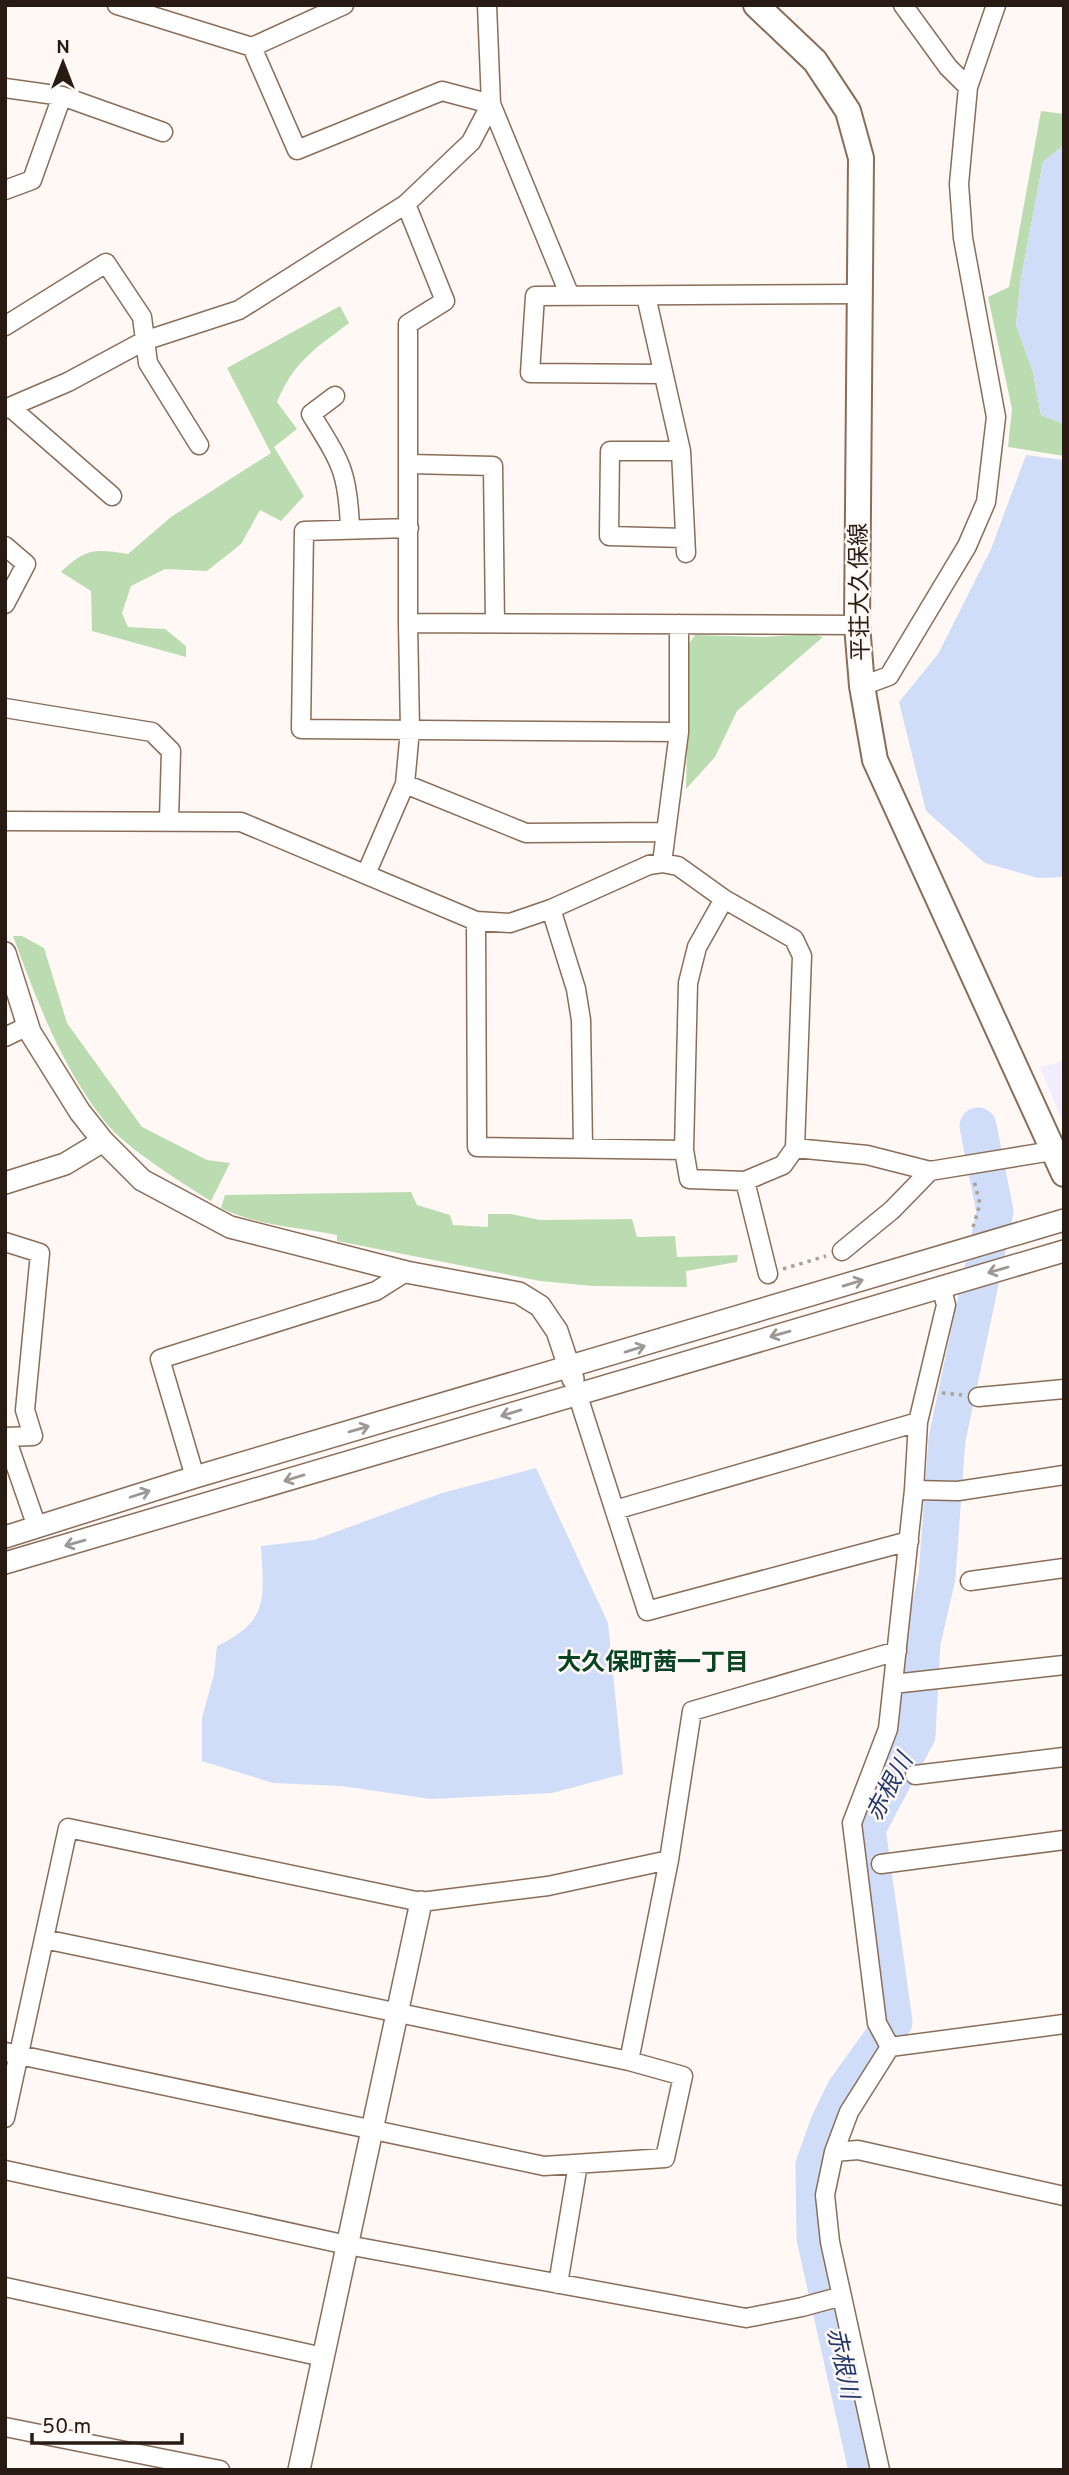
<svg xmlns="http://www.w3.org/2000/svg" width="1069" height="2475" font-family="Overpass,'Noto Sans JP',sans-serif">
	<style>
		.commercial { fill: #f1ecfe }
		.green { fill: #bbdcb1 }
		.water { fill: #cfddf9 }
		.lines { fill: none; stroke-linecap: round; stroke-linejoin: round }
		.river { stroke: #cfddf9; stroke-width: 37 }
		.minor-casing { stroke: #896d59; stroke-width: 21 }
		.tertiary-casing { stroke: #896d59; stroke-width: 24 }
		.secondary-casing { stroke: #896d59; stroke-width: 28 }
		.path { stroke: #aaa19b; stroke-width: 3.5; stroke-dasharray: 3.5 5; stroke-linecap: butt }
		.minor { stroke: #fff; stroke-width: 18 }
		.tertiary { stroke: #fff; stroke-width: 21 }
		.secondary { stroke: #fff; stroke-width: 24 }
		.oneway { stroke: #9e9895 }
		.labels { text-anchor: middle; stroke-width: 5; stroke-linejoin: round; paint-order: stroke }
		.street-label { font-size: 23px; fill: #271b13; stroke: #fff8f4 }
		.neighbourhood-label { font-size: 24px; font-weight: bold; fill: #084323; stroke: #fff8f4 }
		.water-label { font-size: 24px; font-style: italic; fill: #21386e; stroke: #fff8f4 }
	</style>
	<rect width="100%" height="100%" fill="#fff8f4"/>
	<path class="commercial" d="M1064,1061V1125L1040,1067Z"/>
	<path class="green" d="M1041,111L1064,114V145L1043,162L1021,278L1016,325L1033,372L1041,415L1064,424V456L1008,447L1012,409L988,297L1009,287Z
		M340,306L349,323C315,349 294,361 277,402L297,429L274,447L304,496L281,521L260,510L241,544L207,571L165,569L131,586L122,613L128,627L165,629L186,646V657L92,631L91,591L61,572C86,548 95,549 128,554L171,517L271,453L227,368Z
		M812,634L823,637L737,711L715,757L686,789L689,644L695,635L765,637Z
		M13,936H22L44,948L67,1023L142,1127L207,1160L230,1163L211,1201C182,1183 126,1148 105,1122C61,1066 37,1001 13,936Z
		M411,1192L417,1205L450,1215L453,1225L488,1227V1214H511L540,1220L632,1219L637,1237L675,1236L677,1257L738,1255L737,1262L686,1271L687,1287L593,1286L540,1281L337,1241V1235C297,1227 258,1226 221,1208L225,1195Z"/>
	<path class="water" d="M1064,145V424L1041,415L1033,372L1016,325L1021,278L1043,162Z
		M1026,455L1064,460V877L1038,878L985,863L926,811L899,702L938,654L991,549Z
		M536,1468L608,1623L623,1774L552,1793L431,1799L341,1786L273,1783L202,1761V1718L214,1674L217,1646C269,1621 264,1599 261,1546L314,1540L442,1493Z"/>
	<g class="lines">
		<path class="river" d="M867,2470L815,2238L814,2165L829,2123L845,2090L894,2022L867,1829L917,1735L922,1642L937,1577L947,1439L995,1212L978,1126"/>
		<defs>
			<path id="minor" d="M117,5L252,47L344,5
				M903,5L948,67L968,87
				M252,47L297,150L442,91L491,104L487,5
				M5,88L62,96L163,132
				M491,104L570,296
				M5,190L32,180L62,96
				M406,204L445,301L408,324V623
				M646,296L681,451L686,553
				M5,326L106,263L142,317L148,363L199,445
				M662,374L530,373L535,296L860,294
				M335,396L311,414C341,463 348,471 350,529
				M10,407L112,496
				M5,409L68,382L144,341L239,310L406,204L471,142L491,104
				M681,451H610L609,536L685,538
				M410,464L493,466L495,623
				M409,528L304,531L301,729L679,732
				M5,546L26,564L5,604
				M862,686L889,676L967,546L986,502L996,417L963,238L959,184L968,87L996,5
				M5,708L152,732L171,751L169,819
				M405,784L526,833L665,832
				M5,821L241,822L476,921L510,923L551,909L649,865L662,863L678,866L724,899L794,939L802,956L795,1148L783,1165L745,1181L768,1274
				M662,863L679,732V624
				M366,874L405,784L410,730L408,623L857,625
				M724,899L697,947L688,983L684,1150L689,1179L745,1181
				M551,909L576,989L581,1020L583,1148
				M476,921L477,1147L684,1150
				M5,1037L28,1026
				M795,1148L867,1155L930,1171
				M5,1242L40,1253L25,1410L33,1436L5,1437
				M842,1251L892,1210L930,1171L1052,1151
				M577,1393L647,1611L909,1541
				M978,1397L1064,1389
				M6,1438L37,1527
				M195,1477L160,1359L376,1291L406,1272
				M914,1490L958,1491L1064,1475
				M615,1510L918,1422
				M970,1581L1064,1568
				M893,1684L1064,1665
				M915,1775L1064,1757
				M881,1864L1064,1840
				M44,1939L629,2061
				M890,2047L877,2023L852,1823L888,1729L914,1490L918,1422L946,1305L941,1286
				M5,2052L544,2166L665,2158L683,2076L629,2061L669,1860
				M5,2118L68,1828L421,1902L548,1886L669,1860L692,1711L897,1651
				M834,2152L858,2150L1064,2196
				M5,2170L347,2245L746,2318L802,2307L842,2296
				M558,2284L578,2164
				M5,2287L323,2357
				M5,2427L220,2470
				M880,2470L830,2242L825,2195L834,2152L849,2112L890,2047L1064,2024"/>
			<path id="tertiary" d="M5,953L30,1032L80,1112L103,1141L142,1180L230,1227L406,1272L519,1293L540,1306L557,1331L573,1379
				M5,1183L65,1164L103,1141
				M5,1537L195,1477L1064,1220
				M5,1563L1064,1251
				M299,2470L421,1902"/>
			<path id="secondary" d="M756,5L815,61L848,111L861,158L857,625L862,686L875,760L1064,1174"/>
		</defs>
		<use href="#minor" class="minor-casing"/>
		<use href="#tertiary" class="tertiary-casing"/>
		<use href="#secondary" class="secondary-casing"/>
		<path class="path" d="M973,1227L980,1204L974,1181
			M783,1269L826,1256
			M942,1393L962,1395"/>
		<use href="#minor" class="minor"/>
		<use href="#tertiary" class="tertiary"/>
		<use href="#secondary" class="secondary"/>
	</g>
	<defs><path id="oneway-shaft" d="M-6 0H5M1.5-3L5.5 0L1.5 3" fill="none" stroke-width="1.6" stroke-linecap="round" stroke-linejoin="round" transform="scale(1.75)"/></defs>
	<g class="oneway">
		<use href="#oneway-shaft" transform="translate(998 1270) rotate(164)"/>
		<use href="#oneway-shaft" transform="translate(853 1283) rotate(-17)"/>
		<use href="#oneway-shaft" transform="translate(780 1334) rotate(164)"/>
		<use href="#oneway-shaft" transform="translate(635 1349) rotate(-17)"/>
		<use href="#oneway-shaft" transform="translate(511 1413) rotate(163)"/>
		<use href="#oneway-shaft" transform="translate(359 1429) rotate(-16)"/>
		<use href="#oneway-shaft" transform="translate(294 1478) rotate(163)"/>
		<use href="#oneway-shaft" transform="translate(140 1494) rotate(-18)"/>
		<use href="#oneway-shaft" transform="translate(75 1543) rotate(164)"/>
	</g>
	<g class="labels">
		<g class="street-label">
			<text transform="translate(859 592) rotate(-91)" y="8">平荘大久保線</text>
		</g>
		<g class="neighbourhood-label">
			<text x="653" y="1670">大久保町茜一丁目</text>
		</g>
		<g class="water-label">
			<text transform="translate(889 1787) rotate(-62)" y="8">赤根川</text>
			<text transform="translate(843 2363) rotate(78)" y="8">赤根川</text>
		</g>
	</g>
	<rect width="1069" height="2475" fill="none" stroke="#271b13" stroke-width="14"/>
	<g transform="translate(63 63)" stroke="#fff8f4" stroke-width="5" paint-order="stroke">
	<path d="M0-5L12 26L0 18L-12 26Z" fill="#271b13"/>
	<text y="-10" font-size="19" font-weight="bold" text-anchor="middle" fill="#271b13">N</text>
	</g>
	<path d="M32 2433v10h150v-10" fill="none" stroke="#271b13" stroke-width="3.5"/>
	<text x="42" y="2433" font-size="21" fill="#271b13" stroke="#fff8f4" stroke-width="5" paint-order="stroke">50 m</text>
</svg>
